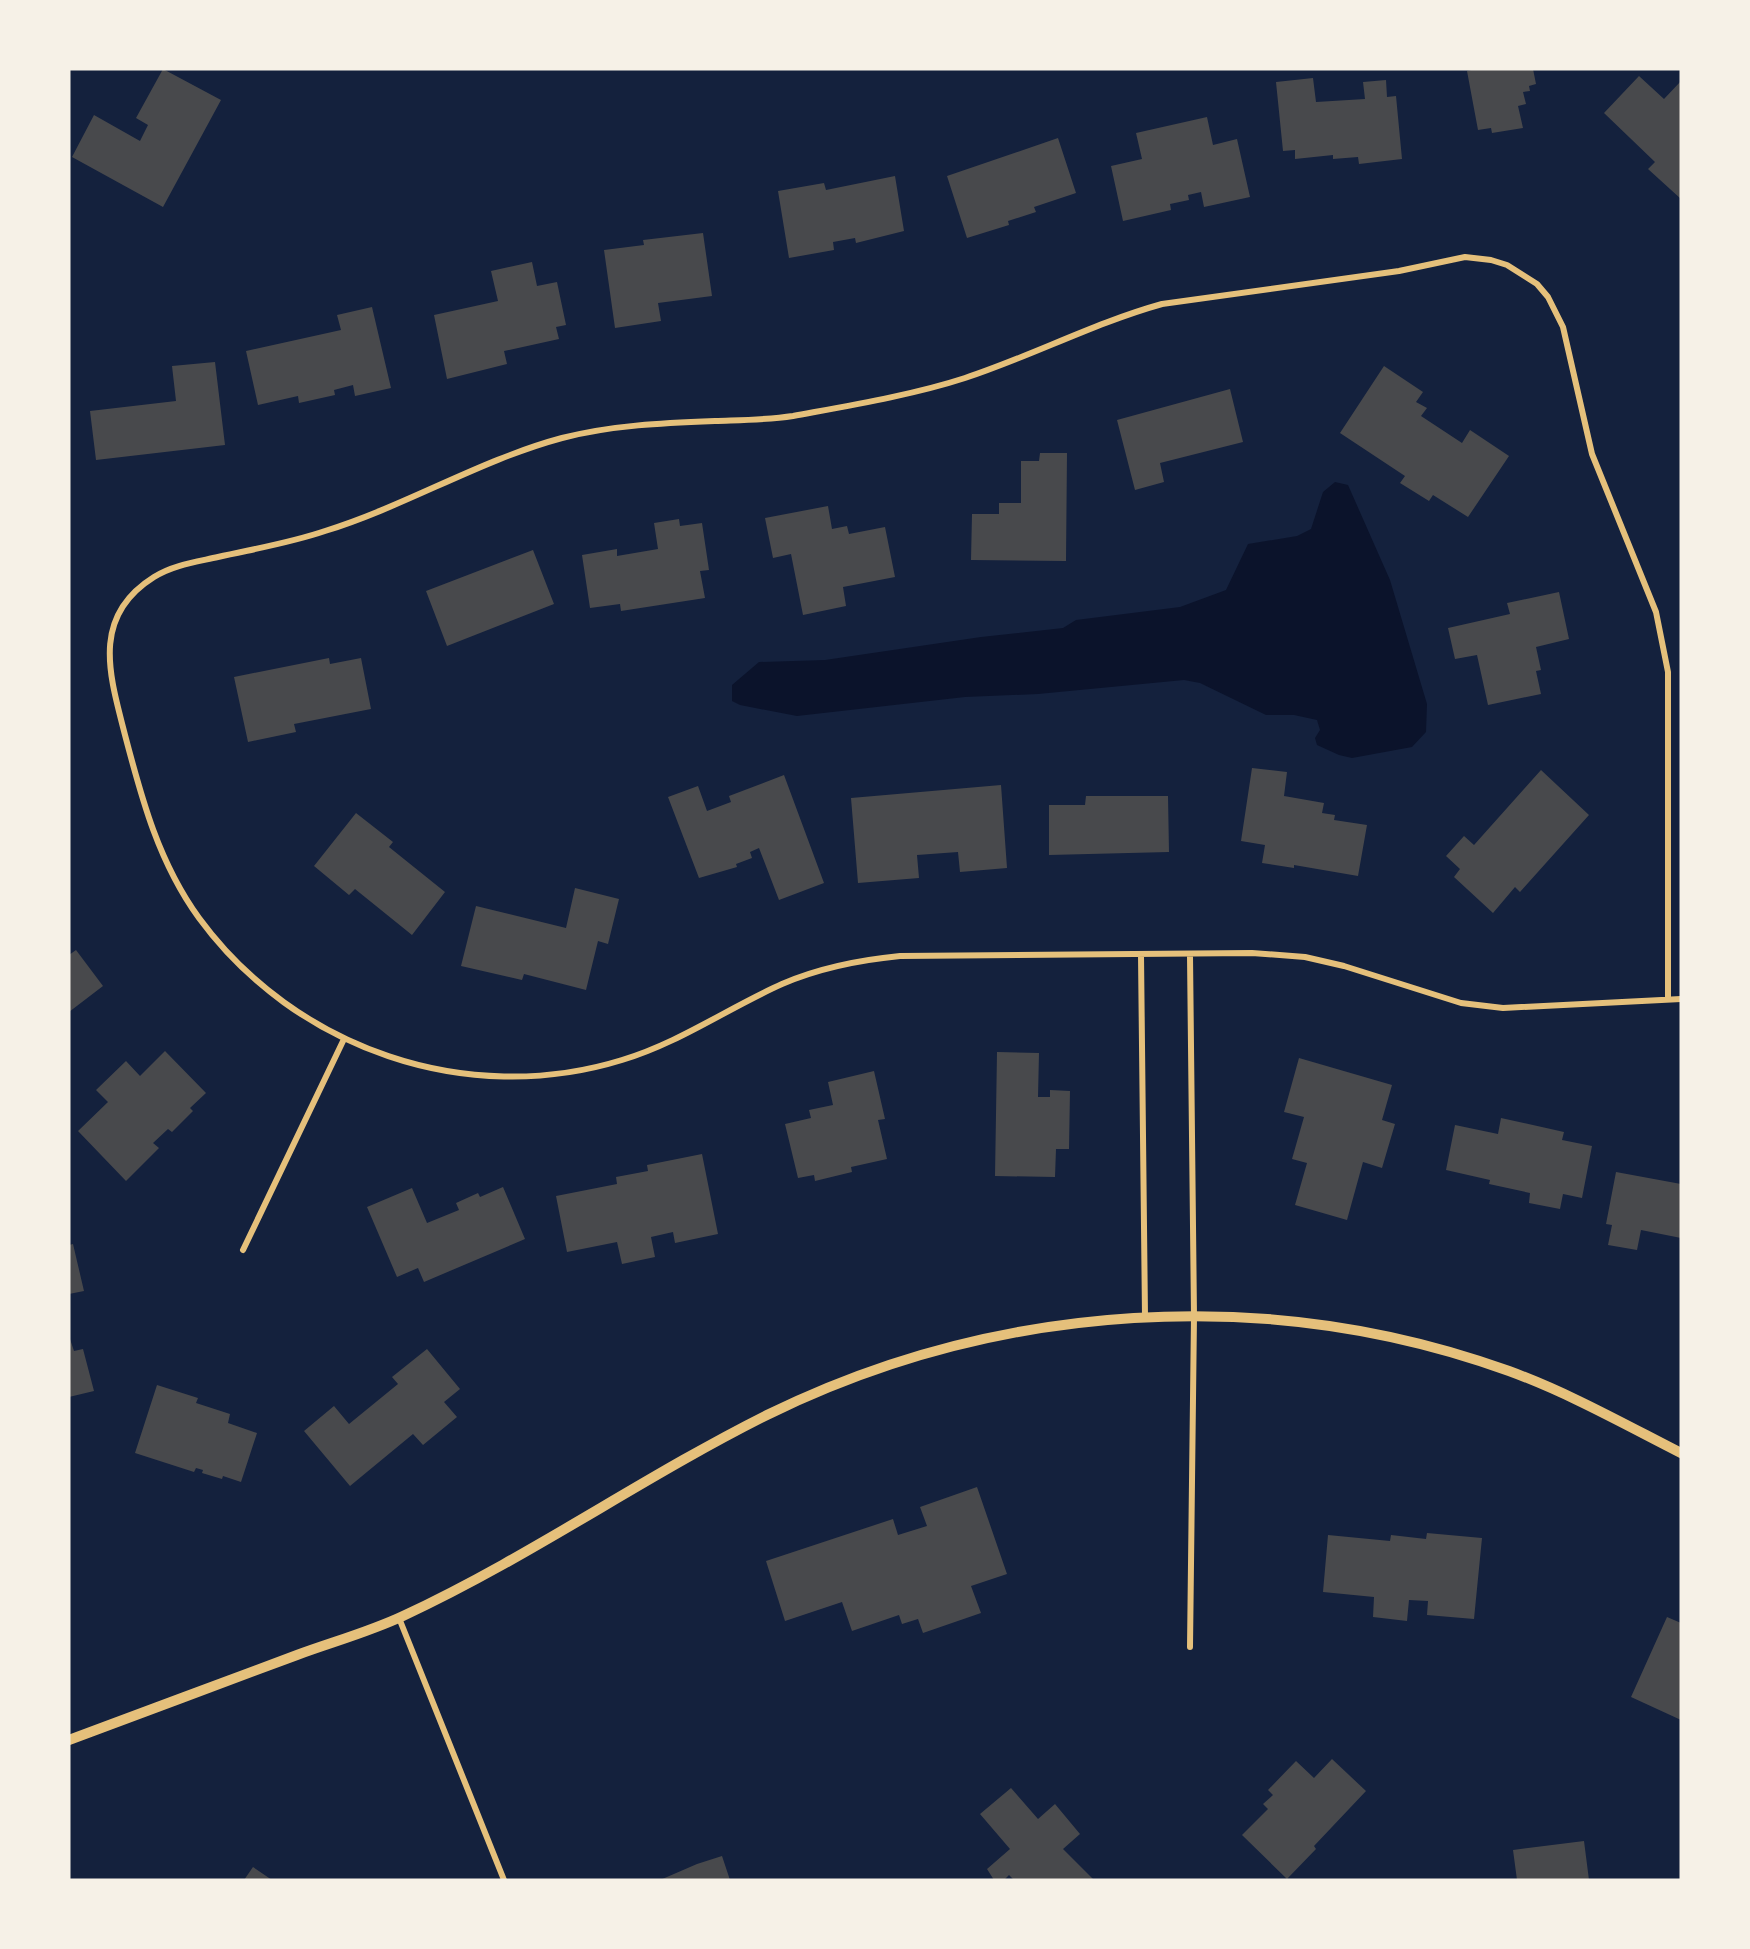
<svg xmlns="http://www.w3.org/2000/svg" width="1750" height="1949" font-family="'Libre Baskerville',serif">
	<style>
		.water { fill: #0b132b }
		.building { fill: #48494c }
		.lines { fill: none; stroke-linecap: round; stroke-linejoin: round }
		.minor { stroke: #e5c07b; stroke-width: 6 }
		.tertiary { stroke: #e5c07b; stroke-width: 10 }
	</style>
	<rect width="100%" height="100%" fill="#14213d"/>
	<path class="water" d="M1335,482L1348,485L1390,580L1427,704L1426,732L1412,747L1352,758L1339,755L1317,745L1315,738L1320,730L1317,720L1294,715H1266L1200,683L1184,680L1038,694L965,697L797,716L740,705L732,701V685L759,662L825,660L981,637L1063,628L1076,620L1180,607L1226,590L1248,544L1297,536L1311,529L1323,492Z"/>
	<path class="building" d="M163,69L221,100L163,207L72,157L94,115L140,141L148,125L136,118Z
		M1475,69H1533L1536,84L1529,86L1530,91L1523,92L1526,104L1518,106L1523,128L1492,133L1491,128L1478,130L1467,71Z
		M1639,76L1664,99L1681,81V199L1648,169L1655,162L1604,113Z
		M1313,78L1316,102L1365,99L1363,82L1386,80L1387,97L1396,96L1402,159L1359,164L1358,157L1333,159V155L1295,159V150L1283,151L1276,82Z
		M1207,117L1213,145L1237,139L1250,197L1204,207L1201,192L1188,195L1189,200L1170,204L1171,210L1123,221L1111,166L1142,159L1136,133Z
		M1058,138L1076,193L1034,207L1036,212L1008,221L1009,225L967,238L947,176Z
		M895,176L904,231L856,243L855,238L833,242L834,250L789,258L778,191L824,183L826,190Z
		M703,233L712,296L658,303L661,321L615,328L604,250L644,245L643,240Z
		M532,262L537,286L557,282L566,325L556,327L559,339L504,351L507,364L447,379L434,315L498,301L491,271Z
		M372,307L391,388L355,396L353,385L334,390L335,395L299,403L298,396L258,405L246,351L341,330L337,315Z
		M215,362L225,445L96,460L90,411L176,401L172,366Z
		M1384,366L1423,392L1416,402L1427,408L1421,416L1462,443L1470,430L1509,456L1468,517L1433,495L1429,501L1400,483L1405,476L1340,433Z
		M1230,389L1243,442L1160,463L1164,482L1135,490L1117,420Z
		M1040,453H1067L1066,561L971,560L972,514H999V503H1021V461H1039Z
		M828,506L832,529L847,526L849,534L885,527L895,577L843,587L846,606L803,615L791,554L773,558L765,518Z
		M679,519L680,526L702,523L709,570L700,571L705,598L621,611L620,604L590,608L582,555L617,549V556L658,549L654,523Z
		M533,550L554,604L447,646L426,591Z
		M1559,592L1569,639L1536,647L1541,670L1536,671L1541,694L1488,705L1477,655L1455,659L1448,628L1510,614L1507,603Z
		M329,658L330,664L361,658L371,709L294,724L296,732L248,742L234,677Z
		M1252,768L1287,772L1284,796L1324,803L1322,813L1335,815L1334,820L1367,825L1358,876L1294,865V868L1262,863L1265,845L1241,841Z
		M1541,770L1589,815L1520,892L1515,887L1493,913L1454,877L1460,869L1446,856L1464,836L1474,845Z
		M784,775L824,883L779,900L759,848L750,852L752,858L736,864L737,867L699,878L668,797L698,786L707,811L731,802L729,796Z
		M1001,785L1007,868L960,872L958,852L917,855L919,878L858,883L851,798Z
		M1086,796H1168L1169,852L1049,855V805H1085Z
		M356,813L393,842L389,847L445,892L412,935L355,889L349,895L314,866Z
		M575,888L619,899L608,944L598,941L586,990L524,974L522,980L461,966L476,906L566,928Z
		M76,950L103,986L69,1012V955Z
		M165,1051L206,1093L190,1108L193,1111L172,1132L168,1129L153,1143L159,1148L126,1181L78,1131L108,1102L96,1090L126,1061L140,1076Z
		M997,1052L1039,1053L1038,1097H1050V1090L1070,1091L1069,1149H1056L1055,1177L995,1176Z
		M1299,1058L1392,1085L1382,1120L1395,1124L1382,1168L1363,1162L1347,1220L1295,1205L1307,1163L1292,1159L1304,1117L1284,1112Z
		M874,1071L885,1119L878,1120L887,1159L851,1167L852,1172L815,1181L814,1175L798,1178L785,1124L811,1118L809,1110L833,1105L828,1082Z
		M1501,1118L1564,1132L1562,1140L1592,1146L1582,1198L1563,1194L1560,1209L1529,1203L1530,1193L1489,1184L1490,1180L1446,1170L1455,1125L1498,1134Z
		M702,1154L718,1234L675,1243L673,1232L651,1237L655,1257L622,1264L617,1242L567,1252L556,1196L617,1184L616,1177L648,1171L647,1165Z
		M1616,1172L1681,1184V1238L1641,1230L1637,1250L1608,1245L1612,1225L1606,1224Z
		M503,1187L525,1239L424,1282L418,1268L397,1277L367,1207L412,1188L427,1223L459,1210L456,1203L478,1193L480,1197Z
		M73,1244L84,1291L69,1294V1245Z
		M69,1336L74,1351L83,1349L94,1391L69,1397Z
		M427,1349L460,1389L444,1402L457,1417L423,1445L413,1434L350,1486L304,1431L334,1406L349,1424L398,1384L392,1377Z
		M157,1385L198,1398L196,1403L230,1414L228,1423L257,1433L241,1482L223,1476L222,1479L202,1473L203,1470L196,1468L194,1472L135,1453Z
		M977,1487L1007,1574L971,1586L981,1613L923,1633L918,1619L902,1624L899,1615L852,1631L842,1602L785,1621L766,1561L893,1519L898,1535L927,1526L920,1507Z
		M1427,1533L1482,1538L1474,1619L1427,1615L1428,1601L1409,1600L1407,1621L1373,1617L1374,1597L1323,1592L1328,1535L1390,1541L1391,1535L1426,1539Z
		M1667,1617L1681,1623V1720L1631,1697Z
		M1332,1759L1366,1791L1314,1846L1316,1849L1287,1879L1242,1835L1268,1809L1263,1804L1273,1795L1268,1790L1296,1761L1314,1778Z
		M1011,1788L1038,1819L1055,1804L1080,1834L1063,1849L1094,1880H1014L1009,1875L1004,1880H994L987,1869L1010,1849L980,1814Z
		M1584,1841L1589,1880H1517L1513,1850Z
		M722,1856L730,1880H660L697,1864Z
		M253,1867L272,1880H244Z"/>
	<g class="lines">
		<path class="minor" d="M1141,955L1145,1317
			M1190,956L1194,1316L1190,1647
			M1668,998V672L1656,612L1592,454L1563,327L1548,297L1537,284L1507,265L1491,260L1465,257L1399,271L1162,304C1094,323 1032,356 965,378C913,395 847,406 793,416C767,420 741,420 715,421C663,423 613,425 562,438C480,460 406,506 325,531C290,543 253,549 218,557C196,562 173,565 154,577C90,617 110,676 125,735C142,800 159,863 199,918C295,1049 467,1108 622,1060C679,1043 728,1008 782,984C819,968 859,960 900,956L1252,953L1305,957L1344,966L1461,1003L1503,1008L1681,999
			M243,1250L344,1039
			M399,1618L504,1880"/>
		<path class="tertiary" d="M69,1740C145,1712 221,1683 297,1655C332,1642 369,1632 403,1616C528,1558 643,1477 767,1415C997,1302 1268,1284 1509,1371C1569,1393 1624,1424 1681,1453"/>
	</g>
	<rect width="1750" height="1949" fill="none" stroke="#f6f1e7" stroke-width="141"/>
</svg>
